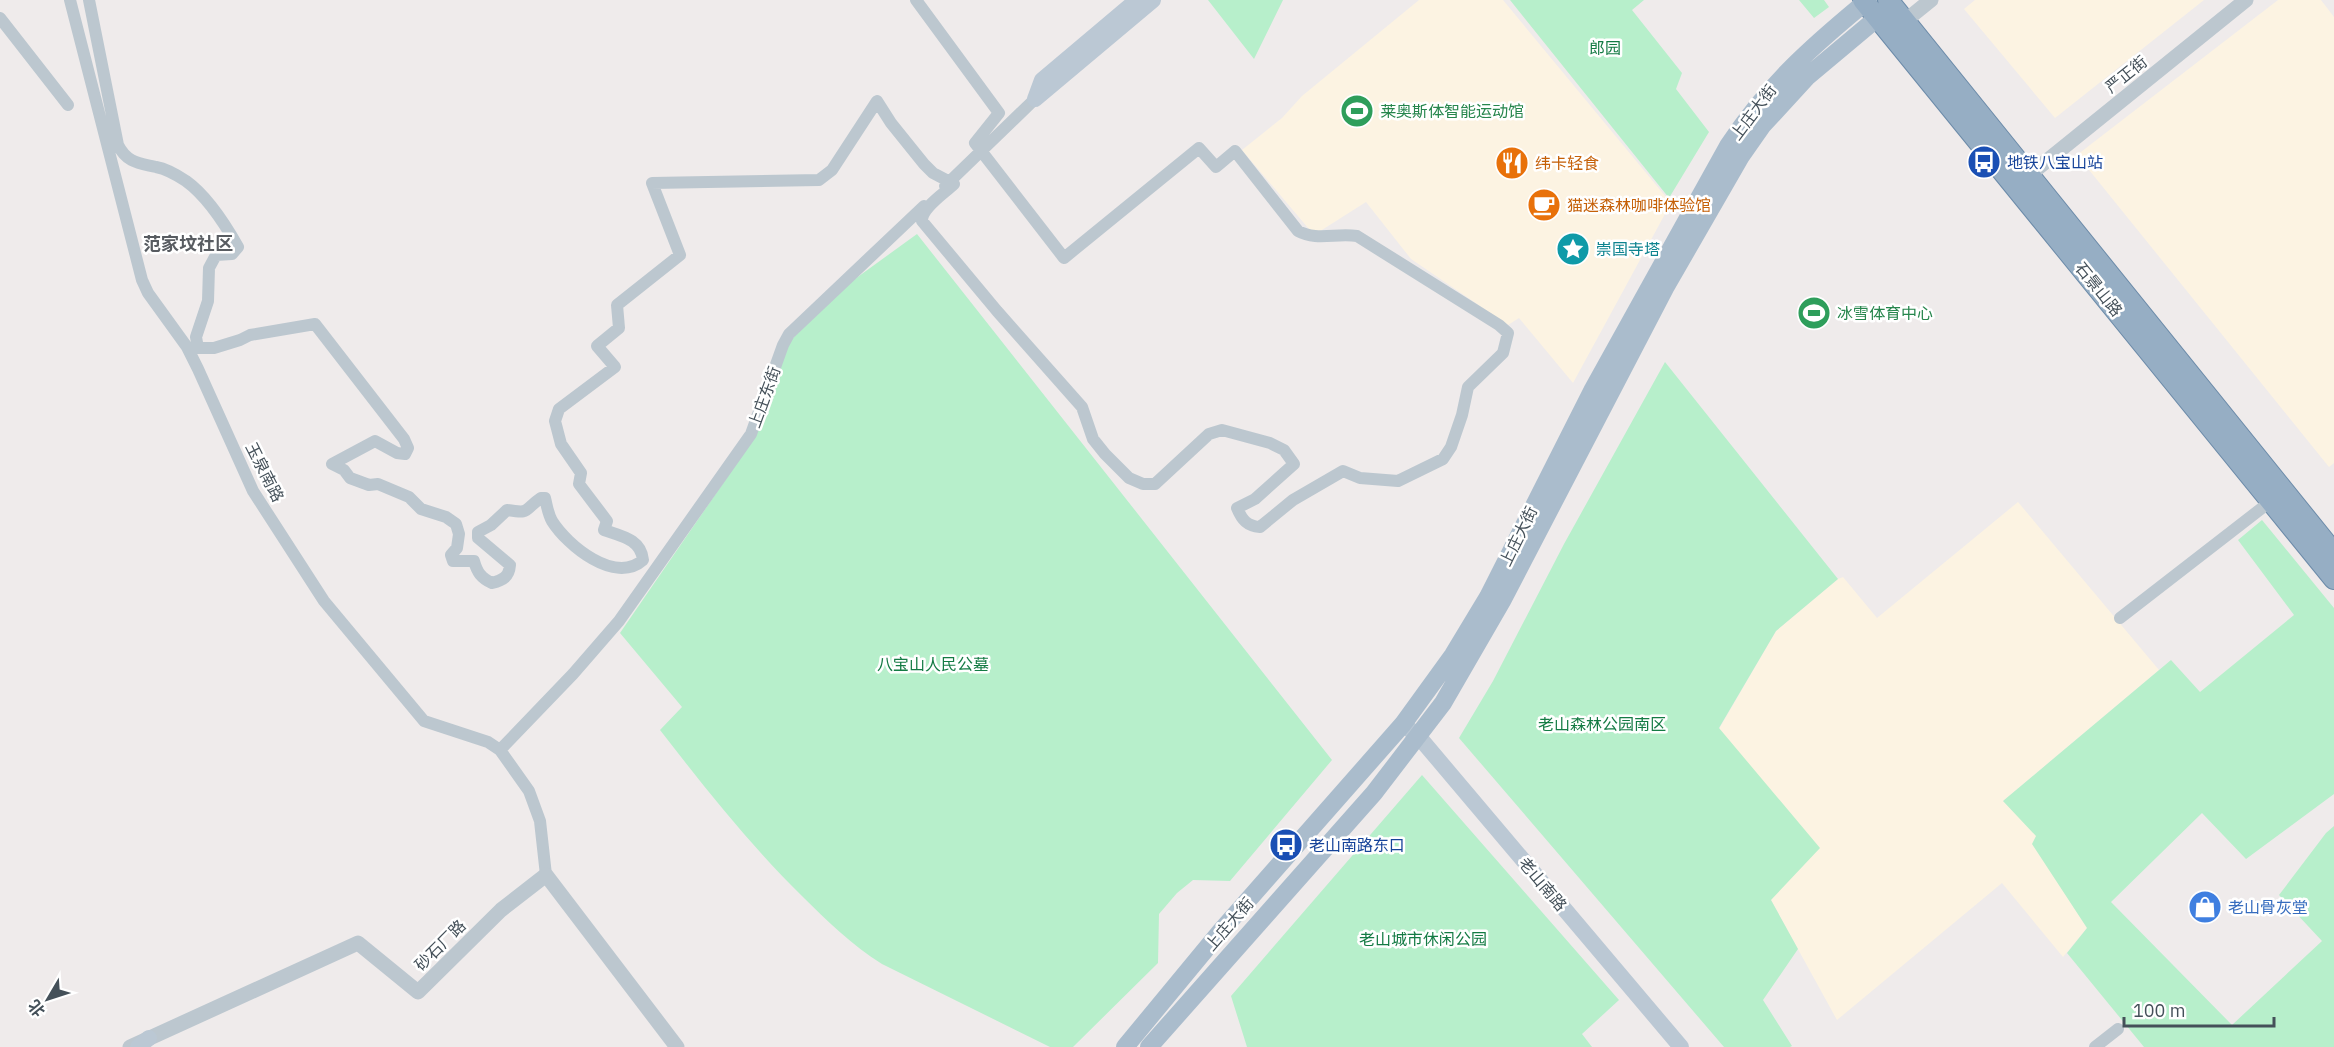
<svg xmlns="http://www.w3.org/2000/svg" width="2334" height="1047" font-family="'IBM Plex Sans','Noto Sans SC',sans-serif">
	<style>
		.commercial { fill: #fcf3e2 }
		.green { fill: #b7efcb }
		.lines { fill: none; stroke-linecap: round; stroke-linejoin: round }
		.trunk-casing { stroke: #6c8ba9; stroke-width: 22 }
		.minor { stroke: #bcc7cf; stroke-width: 12 }
		.tertiary { stroke: #bcc7cf; stroke-width: 15 }
		.secondary { stroke: #bbc8d4; stroke-width: 16 }
		.primary { stroke: #aabccc; stroke-width: 18 }
		.trunk { stroke: #96aec4; stroke-width: 20 }
		.labels { text-anchor: middle; stroke-width: 5; stroke-linejoin: round; paint-order: stroke }
		.park-label { font-size: 16px; fill: #147b44; stroke: #fff }
		.street-label { font-size: 16px; fill: #445059; stroke: #fff }
		.leisure-label { font-size: 16px; fill: #27864d; stroke: #fff; text-anchor: start }
		.transit-label { font-size: 16px; fill: #164399; stroke: #fff; text-anchor: start }
		.food-label { font-size: 16px; fill: #c56008; stroke: #fff; text-anchor: start }
		.culture-label { font-size: 16px; fill: #0d838f; stroke: #fff; text-anchor: start }
		.shop-label { font-size: 16px; fill: #366cbe; stroke: #fff; text-anchor: start }
		.neighbourhood-label { font-size: 18px; font-weight: bold; fill: #585c61; stroke: #fff }
	</style>
	<rect width="100%" height="100%" fill="#efebeb"/>
	<path class="commercial" d="M1419,0H1503L1671,203L1573,383L1519,318L1508,325L1411,259L1366,202L1314,235L1242,150L1282,118L1302,96Z
		M1975,0H2204L2055,118L1964,9Z
		M2278,0H2321L2334,17V463L2329,467L2077,155Z
		M2018,502L2159,670L2003,801L2037,836L2033,844L2087,928L2063,957L2002,883L1837,1020L1771,900L1719,729L1776,631L1838,579L1843,577L1877,618Z"/>
	<path class="green" d="M1208,0H1283L1254,59Z
		M1510,0H1644L1632,10L1682,73L1676,89L1709,132L1669,198Z
		M1799,0H1824L1829,7L1814,18Z
		M917,234L1332,760L1230,881L1193,880L1177,893L1159,914L1158,963L1073,1047H1050L882,964C852,945 827,921 802,896C750,845 705,788 660,730L682,707L620,633L752,441L788,343L848,284Z
		M1665,362L1838,579L1776,631L1719,728L1820,848L1771,900L1798,949L1763,1000L1792,1046L1790,1047H1724L1459,738L1493,681L1564,544Z
		M2262,520L2334,608V794L2246,859L2202,813L2111,902L2232,1025L2322,941L2279,895L2326,833L2334,826V1047H2144L2067,953L2087,928L2032,844L2036,836L2003,801L2171,660L2200,692L2294,615L2238,540Z
		M1422,775L1619,1000L1582,1034L1592,1047H1247L1231,996Z"/>
	<g class="lines">
		<defs>
			<path id="trunk" d="M1863,0L2334,579
				M1888,0L2334,553"/>
		</defs>
		<use href="#trunk" class="trunk-casing"/>
		<path class="minor" d="M70,0L142,280L148,293L187,347L198,369L253,491L324,601L424,721L488,742L500,750L529,791L540,821L546,875
			M89,0L118,145C127,163 139,163 156,167C167,169 177,175 186,181C207,196 225,224 238,247L232,254L216,255L209,268L208,301L196,337L198,348H214L240,340L250,335L315,324L404,439L408,448L405,454L397,453L375,441L332,464L344,470L350,478L369,485L378,484L409,497L421,509L446,517L456,524L459,534L457,548L451,555L453,561H474C477,572 481,578 492,583C503,580 509,577 510,565L478,538V532L491,525L507,510C532,514 523,510 541,498H545C547,506 548,514 552,521C567,545 615,585 643,560C641,539 621,536 604,530L607,521L579,484L581,473L561,444L555,421L559,409L615,367L597,346L619,328L617,305L680,255L652,183L819,180L832,170L877,101L891,123L924,164L933,173L954,184C945,193 921,208 922,221L997,311L1082,407L1093,439L1105,454L1129,478L1143,484H1155L1209,434L1222,430L1270,443L1284,450L1294,464L1255,499L1237,508C1242,520 1247,526 1260,527L1293,500L1343,471L1360,478L1398,481L1443,459L1451,447L1462,415L1468,387L1503,353L1508,333L1499,325L1357,236C1336,233 1316,241 1298,231L1235,151L1216,167L1199,148L1064,258L975,143L999,113L916,0
			M0,18L68,105
			M945,186L1035,99
			M2120,618L2271,501
			M500,750L573,674L619,621L751,434L783,345L789,334L924,206
			M2095,1047L2118,1029"/>
		<path class="tertiary" d="M1895,20L1905,21L1931,0
			M2028,176L2246,0
			M130,1047L358,943L418,992L501,910L546,875L677,1047"/>
		<path class="secondary" d="M1137,0L1042,80L1035,99L1153,0
			M1403,724L1419,737L1681,1047
			M138,1047L149,1038"/>
		<path class="primary" d="M1125,1047L1220,932L1403,724L1453,655L1488,597L1593,389L1728,146C1769,84 1811,47 1868,0
			M1149,1047L1374,793L1443,703L1502,601L1665,288L1741,156L1762,126L1808,76L1888,9"/>
		<use href="#trunk" class="trunk"/>
	</g>
	<defs>
		<symbol id="stadium-disc" viewBox="-11 -11 22 22"><circle r="9.5" fill="#2e9e5b" stroke="#fff"/><path d="M0-5a6.5 5 0 1 0 0 10a6.5 5 0 1 0 0-10ZM-3.5-1.8h7v3.6h-7Z" fill="#fff"/></symbol>
		<symbol id="bus-disc" viewBox="-11 -11 22 22"><circle r="9.5" fill="#1a4fb4" stroke="#fff"/><path d="M-5-6H5V4H4V6H2V4H-2V6H-4V4H-5ZM-3.5-4V0h7V-4ZM-3.5 1.2v1.5H-2V1.2ZM2 1.2v1.5H3.5V1.2Z" fill="#fff"/></symbol>
		<symbol id="restaurant-disc" viewBox="-11 -11 22 22"><circle r="9.5" fill="#e8710a" stroke="#fff"/><path d="M-5-6h1v4h1v-4h1v4h1v-4h1v5L-1.5 .5V6h-2V.5L-5-1ZM5-6V6H3V1.5H1.5Q1.5-4 5-6Z" fill="#fff"/></symbol>
		<symbol id="cafe-disc" viewBox="-11 -11 22 22"><circle r="9.5" fill="#e8710a" stroke="#fff"/><path d="M-5.5-4.5H6V0H3Q3 3.5 0 3.5H-2.5Q-5.5 3.5-5.5 0ZM3-3.2v2h1.7v-2ZM-6 4.5H4V6H-6Z" fill="#fff"/></symbol>
		<symbol id="sight-disc" viewBox="-11 -11 22 22"><circle r="9.5" fill="#0f9aa8" stroke="#fff"/><path d="M0-6L1.8-2.2L6-1.7L2.9 1.2L3.7 5.4L0 3.3L-3.7 5.4L-2.9 1.2L-6-1.7L-1.8-2.2Z" fill="#fff"/></symbol>
		<symbol id="shop-disc" viewBox="-11 -11 22 22"><circle r="9.5" fill="#3f7fe0" stroke="#fff"/><path d="M-5-2.5h2.3a2.7 3.5 0 0 1 5.4 0H5L5.5 6h-11ZM-1.5-2.5h3a1.5 2.3 0 0 0-3 0Z" fill="#fff"/></symbol>
	</defs>
	<g fill-rule="evenodd">
		<use href="#stadium-disc" x="1338" y="92" width="38" height="38"/>
		<use href="#bus-disc" x="1965" y="143" width="38" height="38"/>
		<use href="#restaurant-disc" x="1493" y="144" width="38" height="38"/>
		<use href="#cafe-disc" x="1525" y="186" width="38" height="38"/>
		<use href="#sight-disc" x="1554" y="230" width="38" height="38"/>
		<use href="#stadium-disc" x="1795" y="294" width="38" height="38"/>
		<use href="#bus-disc" x="1267" y="826" width="38" height="38"/>
		<use href="#shop-disc" x="2186" y="888" width="38" height="38"/>
	</g>
	<g class="labels">
		<g class="park-label">
			<text x="1605" y="54">郎园</text>
			<text x="933" y="670">八宝山人民公墓</text>
			<text x="1602" y="730">老山森林公园南区</text>
			<text x="1423" y="945">老山城市休闲公园</text>
		</g>
		<g class="street-label">
			<text transform="translate(2126 74) rotate(-39)" y="6">严正街</text>
			<text transform="translate(1753 112) rotate(-53)" y="6">上庄大街</text>
			<text transform="translate(2099 289) rotate(51)" y="6">石景山路</text>
			<text transform="translate(764 397) rotate(-70)" y="6">上庄东街</text>
			<text transform="translate(265 472) rotate(63)" y="6">玉泉南路</text>
			<text transform="translate(1518 536) rotate(-64)" y="6">上庄大街</text>
			<text transform="translate(1543 884) rotate(50)" y="6">老山南路</text>
			<text transform="translate(1229 924) rotate(-49)" y="6">上庄大街</text>
			<text transform="translate(440 945) rotate(-45)" y="6">砂石厂路</text>
		</g>
		<g class="leisure-label">
			<text x="1380" y="117">莱奥斯体智能运动馆</text>
			<text x="1837" y="319">冰雪体育中心</text>
		</g>
		<g class="transit-label">
			<text x="2007" y="168">地铁八宝山站</text>
			<text x="1309" y="851">老山南路东口</text>
		</g>
		<g class="food-label">
			<text x="1535" y="169">纬卡轻食</text>
			<text x="1567" y="211">猫迷森林咖啡体验馆</text>
		</g>
		<g class="culture-label">
			<text x="1596" y="255">崇国寺塔</text>
		</g>
		<g class="shop-label">
			<text x="2228" y="913">老山骨灰堂</text>
		</g>
		<g class="neighbourhood-label">
			<text x="188" y="250">范家坟社区</text>
		</g>
	</g>
	<g transform="translate(48 999) rotate(231)" stroke="#ffffff" stroke-width="4.5" paint-order="stroke">
	<path d="M0-4.5L10 22L0 15L-10 22Z" fill="#445059"/>
	<text y="-9" font-size="16" font-weight="bold" text-anchor="middle" fill="#445059">北</text>
	</g>
	<path d="M2124 1017v9h150v-9" fill="none" stroke="#445059" stroke-width="3"/>
	<text x="2133" y="1017" font-size="18" fill="#445059" stroke="#ffffff" stroke-width="4.5" paint-order="stroke">100 m</text>
</svg>
